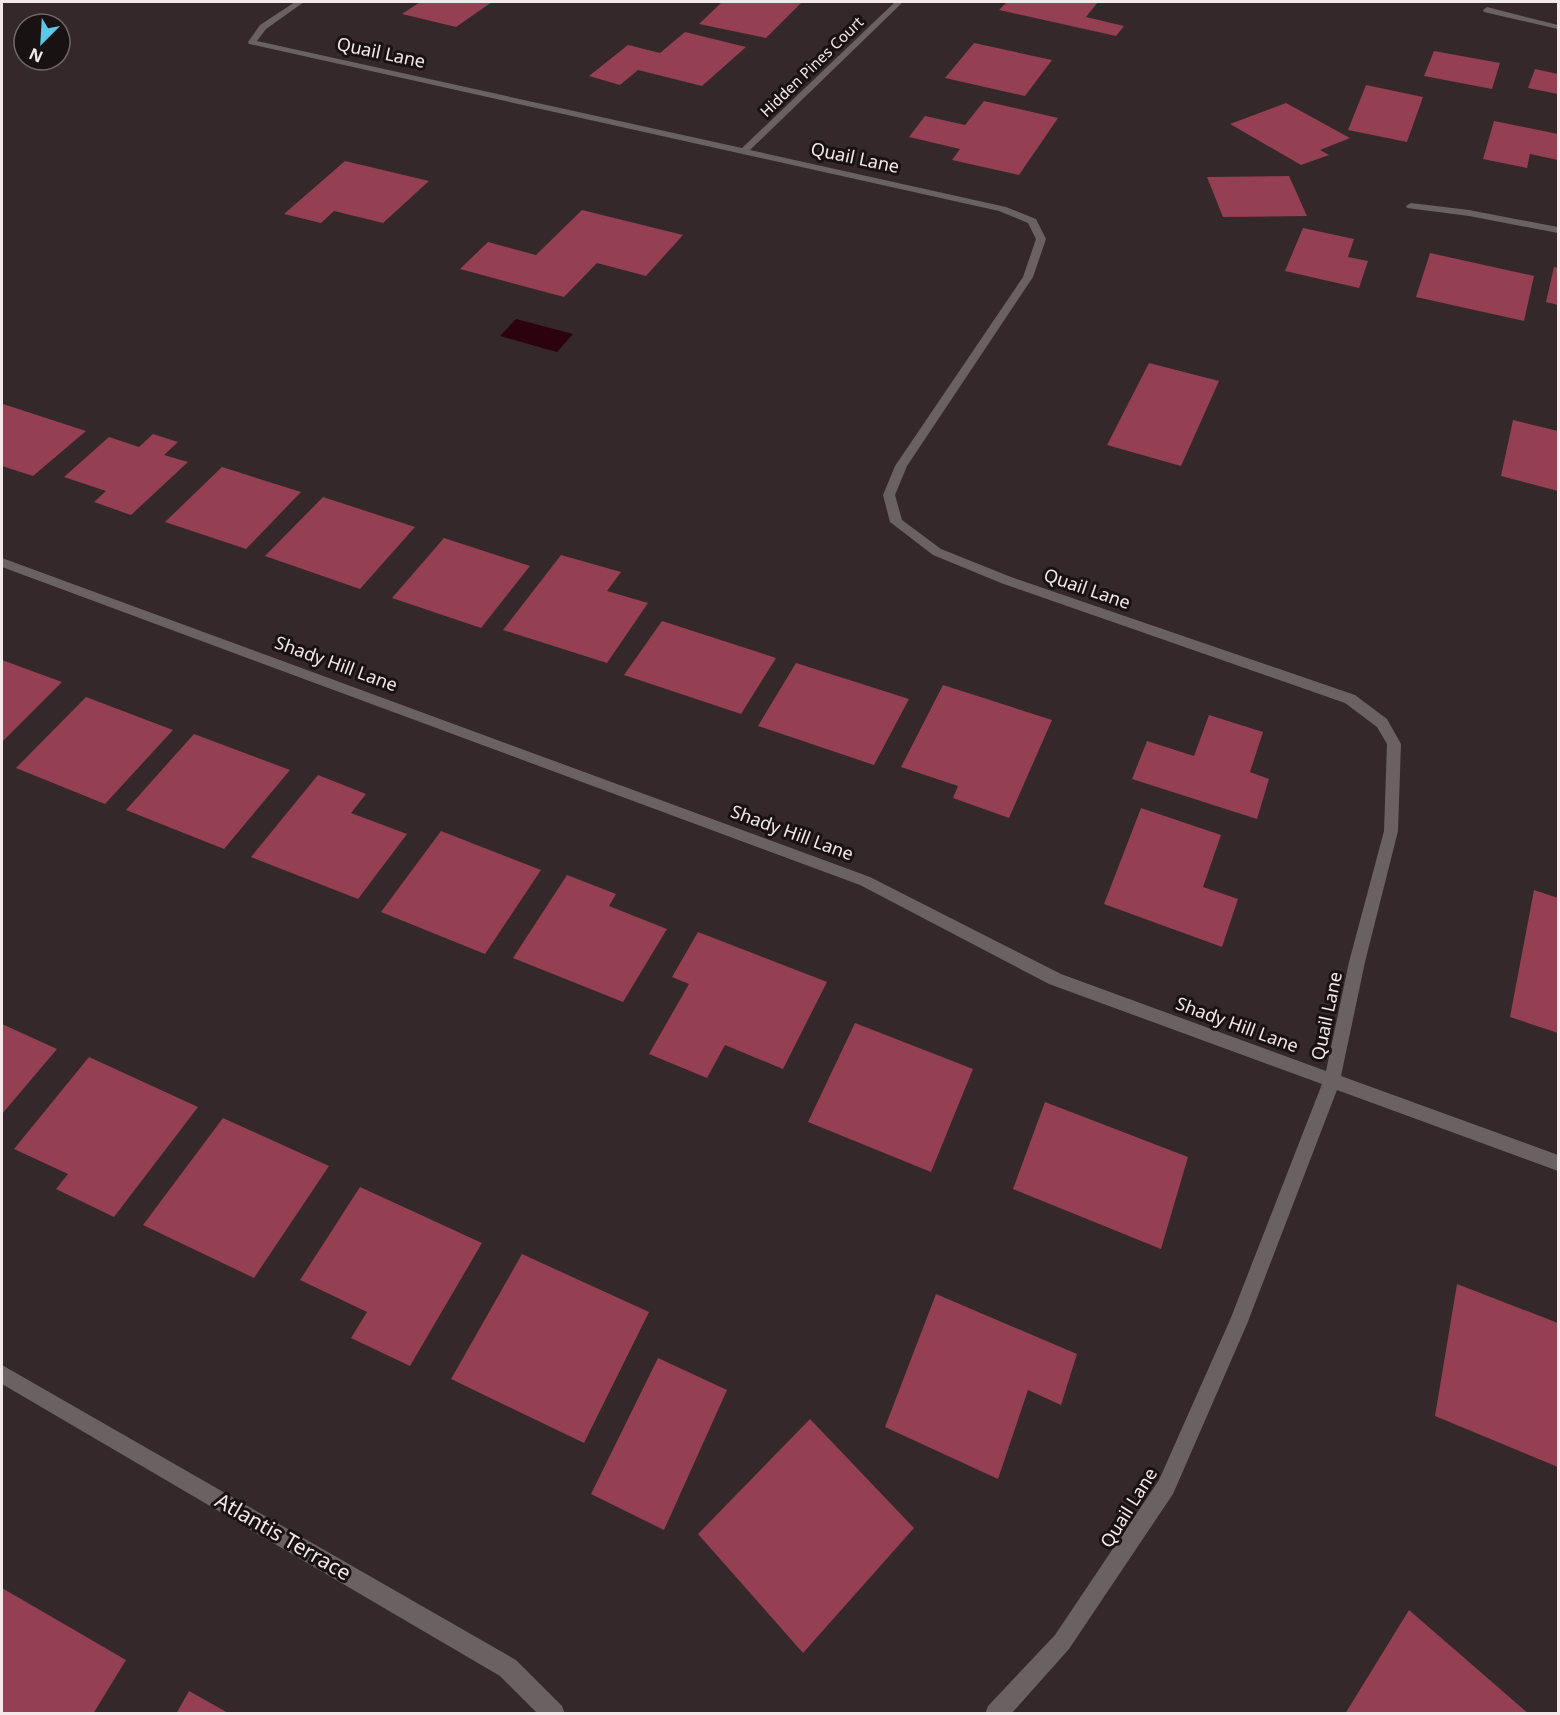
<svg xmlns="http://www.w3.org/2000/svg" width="1560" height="1715" font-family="'Noto Sans',sans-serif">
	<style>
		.water { fill: #2c020e }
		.building { fill: #943f52 }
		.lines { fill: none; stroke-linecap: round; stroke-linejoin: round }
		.minor { fill: #696162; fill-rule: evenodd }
		.labels { text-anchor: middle; stroke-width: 6; stroke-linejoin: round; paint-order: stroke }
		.far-street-label { font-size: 15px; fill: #f3e9eb; stroke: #181213 }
		.street-label { font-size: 18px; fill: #f3e9eb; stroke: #181213 }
		.near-street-label { font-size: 21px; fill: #f3e9eb; stroke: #181213 }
	</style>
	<rect width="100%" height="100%" fill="#35282a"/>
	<path class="water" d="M516,319L573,334L557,352L500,336Z"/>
	<path class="building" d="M420,2H492L456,27L402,14Z
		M722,2H802L766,38L699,24Z
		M1007,2H1098L1086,17L1124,26L1116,36L999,10Z
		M685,32L746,47L702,86L638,70L620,85L589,76L628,45L660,53Z
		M974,43L1052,60L1025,96L945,78Z
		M1434,51L1500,63L1492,89L1424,76Z
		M1535,69L1558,74V94L1528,88Z
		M1366,85L1423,97L1407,142L1348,130Z
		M984,101L1058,118L1019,175L952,160L960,149L909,137L925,116L965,125Z
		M1286,103L1350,138L1320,150L1329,155L1301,165L1230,124Z
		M1494,121L1558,134V160L1530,154L1527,168L1483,159Z
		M345,161L429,181L383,223L334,211L321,223L284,214Z
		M1289,176L1307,216L1223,217L1207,177Z
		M582,210L683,235L646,276L597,263L564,297L460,269L488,242L536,255Z
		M1303,228L1354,239L1348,257L1368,261L1359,288L1285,271Z
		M1430,253L1534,276L1524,321L1416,297Z
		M1554,267L1558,268V305L1546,302Z
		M1149,363L1219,381L1181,466L1107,445Z
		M3,404L86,431L33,476L2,466Z
		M1513,420L1558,431V491L1501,476Z
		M153,434L178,442L164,455L188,462L131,515L94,502L106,491L64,477L109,437L139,447Z
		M222,467L301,492L246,549L165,522Z
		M323,497L415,527L360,589L265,556Z
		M444,538L530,566L481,628L392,598Z
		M561,555L621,572L607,591L648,603L607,663L503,630Z
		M662,621L776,658L741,714L624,675Z
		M2,660L62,682L2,742Z
		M796,663L909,699L874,765L758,726Z
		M943,685L1052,720L1009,818L953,798L958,786L901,767Z
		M86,697L173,730L105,804L16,768Z
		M1209,715L1263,732L1250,772L1269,779L1257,819L1132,779L1147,741L1194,756Z
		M194,734L290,770L224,849L126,810Z
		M318,775L366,794L351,813L407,834L358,899L251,857Z
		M1141,808L1221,835L1203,887L1238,899L1222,947L1104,904Z
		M441,831L541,870L485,954L381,912Z
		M567,875L616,894L609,906L667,929L623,1002L513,958Z
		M1534,890L1558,898V1033L1510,1017Z
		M698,932L827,982L783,1069L725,1045L707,1078L649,1054L689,984L672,977Z
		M855,1023L973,1069L931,1172L808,1122Z
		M2,1024L57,1049L2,1114Z
		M89,1057L198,1107L114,1217L56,1189L68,1174L14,1149Z
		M1045,1102L1188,1157L1161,1249L1013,1189Z
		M223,1118L329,1166L254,1278L143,1225Z
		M360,1187L482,1243L410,1366L351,1338L367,1312L300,1280Z
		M522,1254L649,1312L584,1443L451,1379Z
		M1457,1284L1558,1323V1467L1435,1416Z
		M936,1294L1077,1354L1061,1405L1028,1390L998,1479L885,1427Z
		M658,1358L727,1390L664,1530L591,1494Z
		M810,1419L914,1528L803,1653L698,1534Z
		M2,1588L126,1660L93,1714H2Z
		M1409,1610L1529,1714H1345Z
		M189,1691L230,1714H176Z"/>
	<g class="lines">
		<path class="minor" d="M295,2H304L266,29L257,41L742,148L895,2H903L750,150L1006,207L1036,219L1046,239L1033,277L907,466L895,495L902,520L941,549L1011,577L1355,695L1387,719L1401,744L1398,831L1365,962L1341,1076L1558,1155V1171L1337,1090L1247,1324L1173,1494L1069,1649L1011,1714H985L988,1706L1055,1635L1159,1480L1230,1320L1322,1084L1049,984L860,885L2,567V558L870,877L1061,974L1326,1071L1349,962L1384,831L1387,744L1377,727L1345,703L1001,583L933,555L890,522L883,495L895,466L1023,277L1036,239L1028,223L999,211L249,44L248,42L260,25Z
			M1487,7L1558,25V29L1484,12L1483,10Z
			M1411,203L1469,210L1558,227V233L1469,216L1407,208L1406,206Z
			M2,1365L516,1660L562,1706L565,1714H538L500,1676L2,1384Z"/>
	</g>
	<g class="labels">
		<g class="far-street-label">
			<text transform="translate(812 67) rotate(-44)" y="5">Hidden Pines Court</text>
		</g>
		<g class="street-label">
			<text transform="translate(381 53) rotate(12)" y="6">Quail Lane</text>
			<text transform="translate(855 158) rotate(12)" y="6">Quail Lane</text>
			<text transform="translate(1087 589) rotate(19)" y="6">Quail Lane</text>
			<text transform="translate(336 664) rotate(20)" y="6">Shady Hill Lane</text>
			<text transform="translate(792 833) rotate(20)" y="6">Shady Hill Lane</text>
			<text transform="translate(1327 1016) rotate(-78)" y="6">Quail Lane</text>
			<text transform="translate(1237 1025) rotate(20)" y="6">Shady Hill Lane</text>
			<text transform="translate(1129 1508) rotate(-58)" y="6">Quail Lane</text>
		</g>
		<g class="near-street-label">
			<text transform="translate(283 1537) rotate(30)" y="7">Atlantis Terrace</text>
		</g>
	</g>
	<rect width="1560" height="1715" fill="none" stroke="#f3e9eb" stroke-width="6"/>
	<g transform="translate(42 42) rotate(204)"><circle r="28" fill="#181213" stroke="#706869" stroke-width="1.5"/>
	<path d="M0-4.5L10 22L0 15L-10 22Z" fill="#5ac8e6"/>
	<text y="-9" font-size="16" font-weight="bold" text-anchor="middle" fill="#f3e9eb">N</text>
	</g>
</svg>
